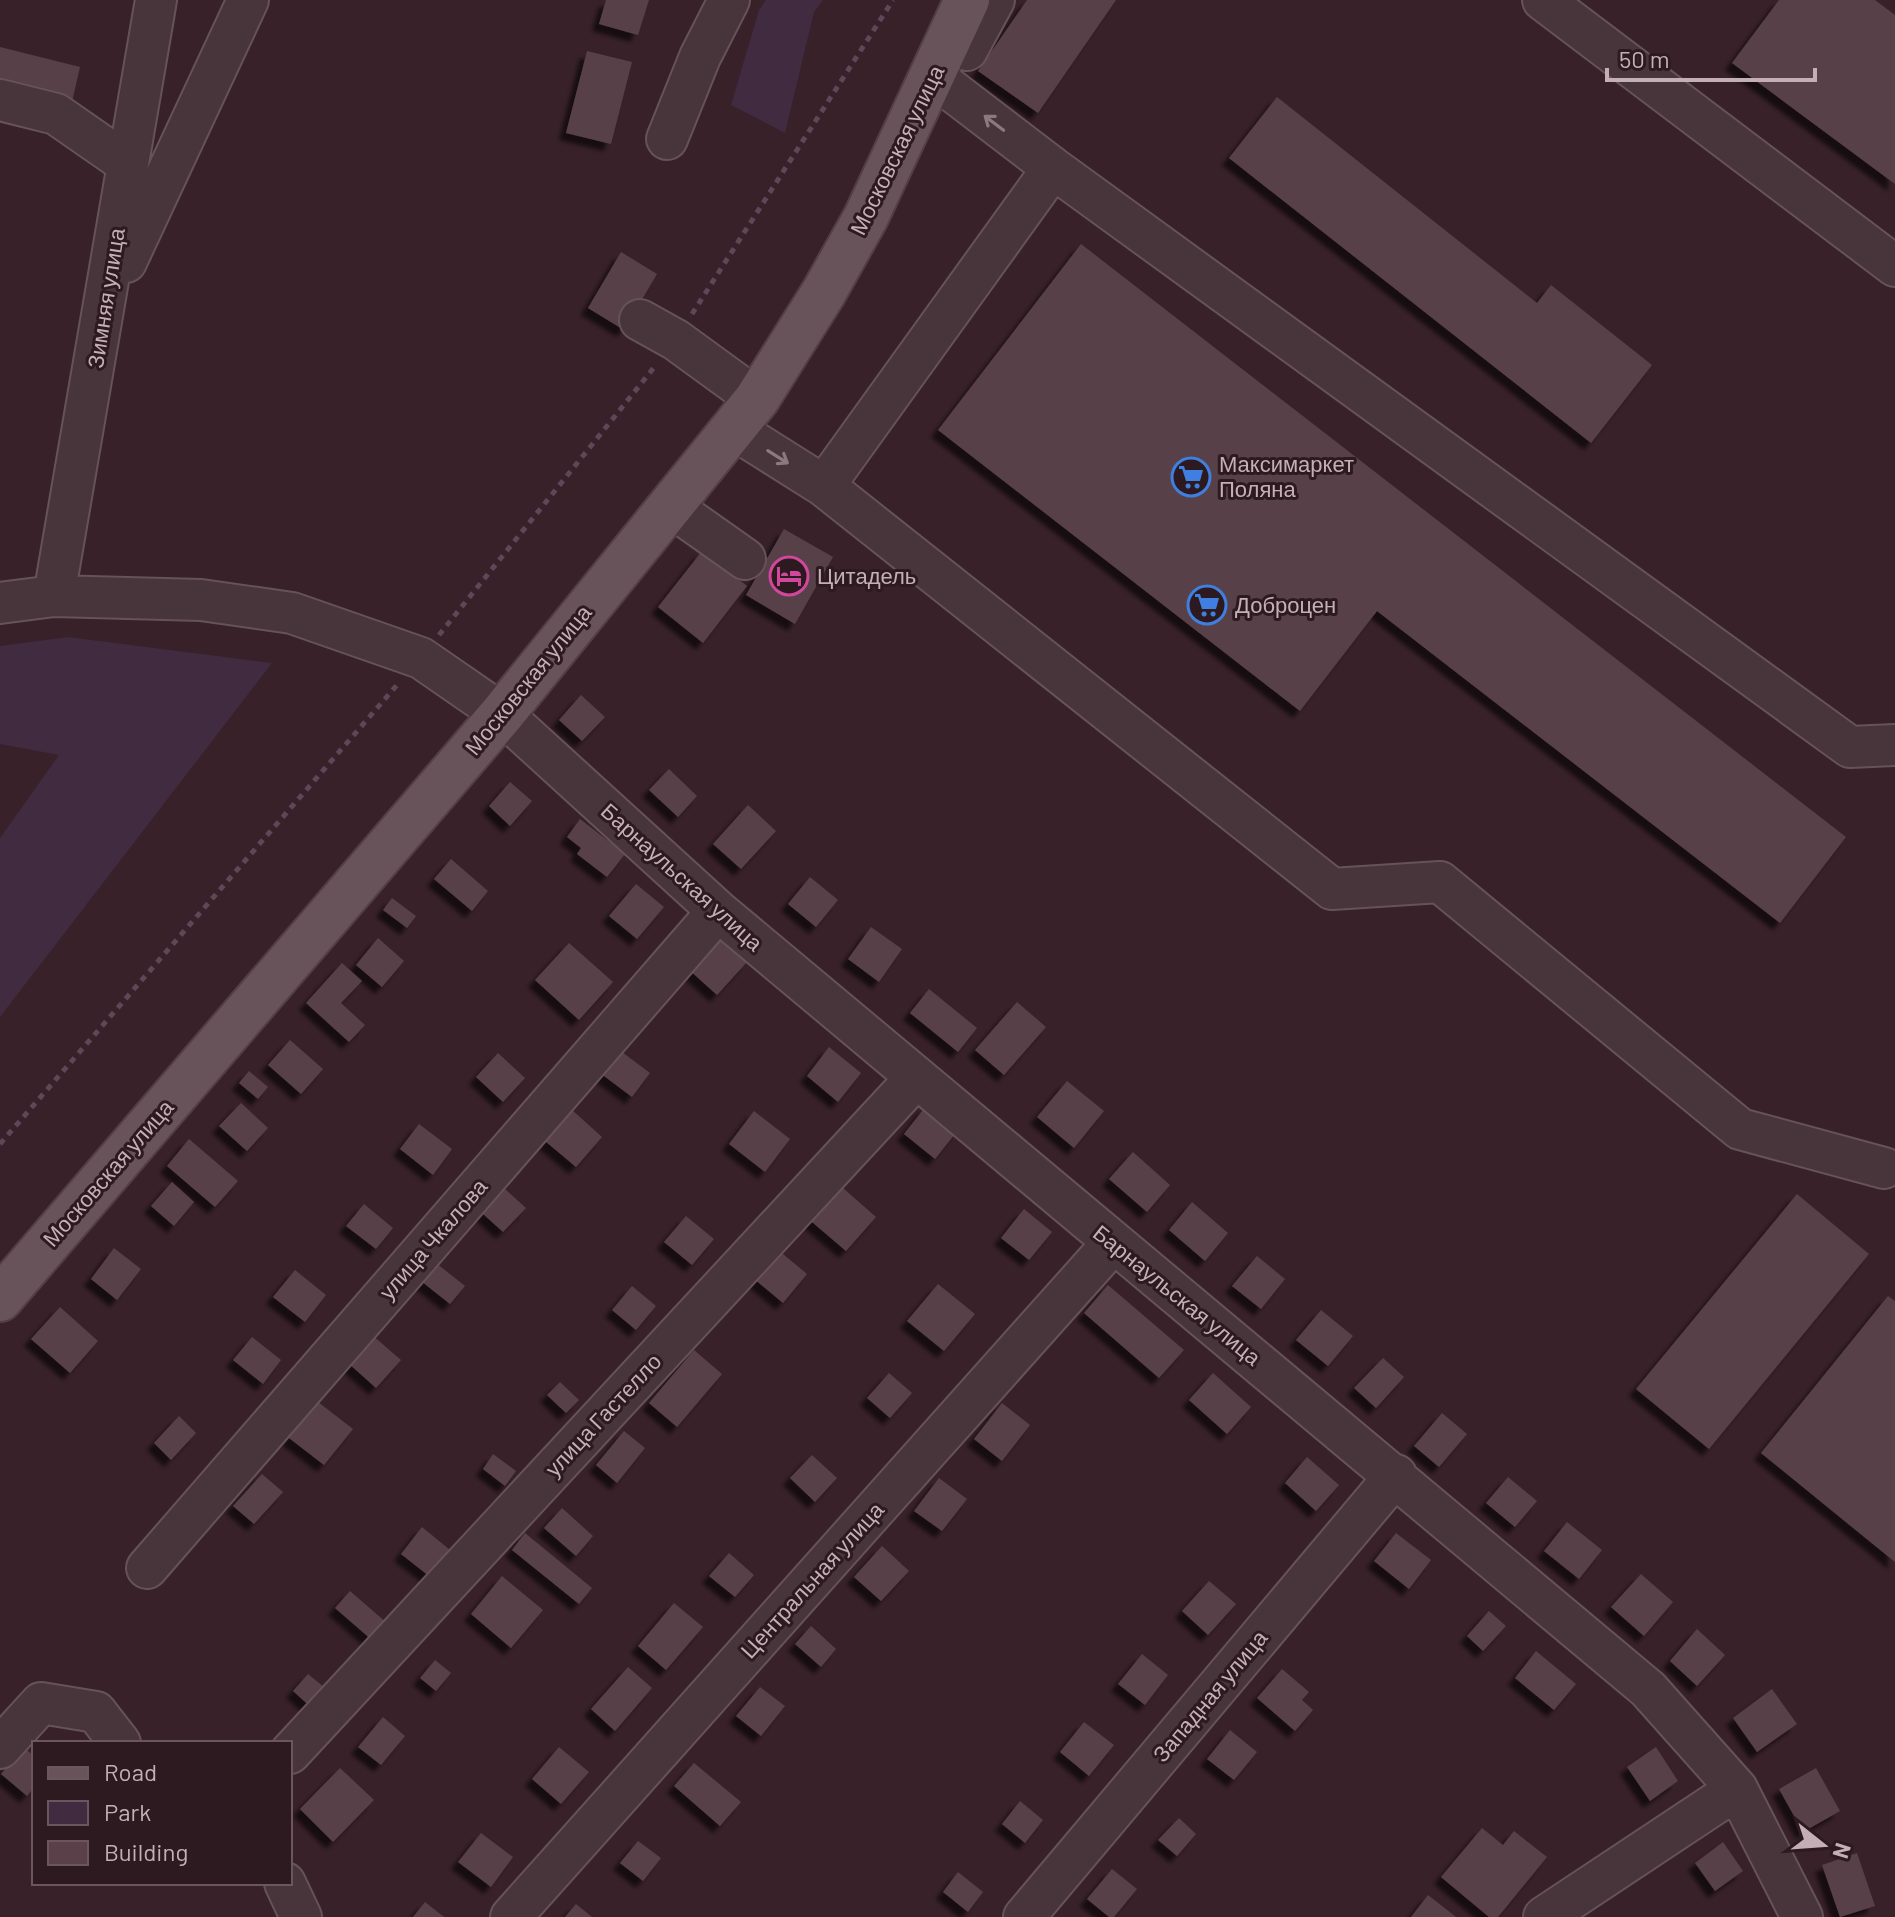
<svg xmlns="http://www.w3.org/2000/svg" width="1895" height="1917" font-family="Barlow,sans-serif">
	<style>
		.green { fill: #402b40 }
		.building { fill: #594049; filter: url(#shadow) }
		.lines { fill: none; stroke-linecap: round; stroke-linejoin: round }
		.minor-casing { stroke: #665259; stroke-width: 44 }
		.major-casing { stroke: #523e44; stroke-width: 48 }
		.path { stroke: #5d4858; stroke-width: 5; stroke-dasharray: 6 6; stroke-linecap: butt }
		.minor { stroke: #48353b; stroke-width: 40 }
		.major { stroke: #68535a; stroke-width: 44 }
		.oneway { stroke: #8d787f }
		.labels { text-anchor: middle; stroke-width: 6; stroke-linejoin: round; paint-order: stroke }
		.street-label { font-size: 22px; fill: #c5afb6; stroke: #2d1a20 }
		.poi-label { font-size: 22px; fill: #c5afb6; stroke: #2d1a20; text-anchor: start }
	</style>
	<defs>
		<filter id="shadow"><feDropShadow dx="-7" dy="7" stdDeviation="2" flood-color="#0009"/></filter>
	</defs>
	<rect width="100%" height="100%" fill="#382129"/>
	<path class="green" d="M766,0H823L814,12L785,133L731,105L759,10Z
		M68,637L272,663L0,1017V838L59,755L0,744V646Z"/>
	<path class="building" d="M606,0H649L638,35L599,24Z
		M1027,0H1116L1038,113L978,71Z
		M1779,0H1875L1895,15V184L1732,63Z
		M0,47L80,67L71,106L0,88Z
		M587,51L632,62L611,144L566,133Z
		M1277,97L1537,303L1551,285L1652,365L1591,443L1229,158Z
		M1081,244L1846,837L1780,923L1377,611L1300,711L938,430Z
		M621,252L657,274L624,330L588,308Z
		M784,529L833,557L795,624L746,595Z
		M702,551L747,586L703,643L658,607Z
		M581,695L605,717L582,741L559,720Z
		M669,769L697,796L678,817L649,790Z
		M510,782L532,801L510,826L489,806Z
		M748,805L776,831L741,869L713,844Z
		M580,819L625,854L607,877L577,854L581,848L567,837Z
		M451,859L488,891L472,911L434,879Z
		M810,877L838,900L816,927L788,904Z
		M636,884L664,907L637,939L609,916Z
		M392,898L416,916L407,928L383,910Z
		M871,927L902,949L879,982L848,959Z
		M716,935L747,962L717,995L687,968Z
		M378,938L404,961L382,987L356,965Z
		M569,943L613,982L579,1020L535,980Z
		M342,963L362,981L341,1003L365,1025L349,1042L306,1003Z
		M929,989L977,1028L958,1052L910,1013Z
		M1017,1002L1046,1027L1004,1075L975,1050Z
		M290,1040L323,1069L301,1094L268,1065Z
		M614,1046L650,1073L632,1097L596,1070Z
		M829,1047L861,1073L838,1102L807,1076Z
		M498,1053L525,1078L503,1102L476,1077Z
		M249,1071L268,1087L258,1099L239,1083Z
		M1067,1081L1104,1111L1074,1148L1037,1117Z
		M241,1103L268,1128L247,1151L219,1126Z
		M926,1106L958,1130L935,1159L904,1134Z
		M572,1110L602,1137L576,1167L545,1141Z
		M754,1111L790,1139L765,1172L729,1144Z
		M419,1124L452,1149L433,1175L400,1149Z
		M189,1139L238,1181L215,1207L167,1166Z
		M1133,1152L1170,1185L1147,1212L1109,1179Z
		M835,1181L876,1217L846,1251L805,1216Z
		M172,1182L194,1202L174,1226L151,1206Z
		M505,1189L526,1208L503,1232L482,1213Z
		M1797,1194L1869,1254L1709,1449L1636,1389Z
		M1192,1202L1228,1233L1205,1261L1169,1230Z
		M364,1204L393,1228L376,1249L346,1226Z
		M1024,1209L1052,1232L1029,1260L1001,1238Z
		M686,1216L714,1239L692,1265L664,1242Z
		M114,1248L141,1269L117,1300L91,1279Z
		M777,1249L807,1274L783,1303L753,1278Z
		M1257,1256L1285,1279L1261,1309L1232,1286Z
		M436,1263L465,1286L450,1304L421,1281Z
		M295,1270L326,1295L305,1322L273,1297Z
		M938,1284L975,1314L944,1351L907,1321Z
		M1108,1285L1184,1350L1159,1378L1084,1313Z
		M632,1286L656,1306L636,1330L612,1310Z
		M1888,1296L1895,1301V1562L1761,1453Z
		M60,1307L98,1341L70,1373L31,1339Z
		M1321,1310L1353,1336L1328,1366L1296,1340Z
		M372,1335L401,1360L376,1388L347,1362Z
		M252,1337L281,1360L263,1384L233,1360Z
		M694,1350L722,1374L677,1427L649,1403Z
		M1383,1358L1404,1377L1376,1408L1354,1388Z
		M889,1373L912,1393L890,1418L867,1398Z
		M1213,1373L1251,1407L1227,1434L1189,1400Z
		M560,1382L579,1400L566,1413L547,1395Z
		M318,1402L353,1429L324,1465L289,1438Z
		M1002,1403L1030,1425L1002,1461L974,1439Z
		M1442,1413L1467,1434L1439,1467L1414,1446Z
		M179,1416L196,1433L171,1460L154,1443Z
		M624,1431L645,1448L617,1483L596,1465Z
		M493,1454L516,1471L505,1486L483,1469Z
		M812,1455L837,1478L815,1502L790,1478Z
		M1307,1457L1339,1485L1316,1511L1285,1483Z
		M262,1474L283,1492L254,1524L233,1506Z
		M1508,1477L1537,1501L1515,1527L1486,1503Z
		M939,1478L967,1499L942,1531L914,1511Z
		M562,1508L593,1536L576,1556L544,1528Z
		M1567,1522L1602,1550L1579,1579L1544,1551Z
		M422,1527L450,1550L429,1576L401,1554Z
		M525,1533L592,1588L579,1604L512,1550Z
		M1396,1533L1431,1560L1409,1589L1374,1561Z
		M882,1546L909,1571L881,1601L854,1577Z
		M729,1553L754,1575L735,1597L709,1576Z
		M1641,1574L1673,1602L1644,1636L1611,1607Z
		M502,1576L543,1610L511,1648L471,1614Z
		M1209,1581L1236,1604L1208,1635L1182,1611Z
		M350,1591L388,1624L373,1641L335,1608Z
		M674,1603L703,1627L666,1670L638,1646Z
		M1489,1611L1506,1626L1483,1651L1467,1636Z
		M811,1626L836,1649L821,1667L795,1644Z
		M1697,1629L1725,1655L1697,1686L1670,1661Z
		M1536,1651L1576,1684L1554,1710L1515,1678Z
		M1142,1654L1168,1675L1145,1705L1118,1684Z
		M435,1660L451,1673L436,1691L420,1678Z
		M628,1667L652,1688L615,1731L591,1709Z
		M1282,1669L1309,1692L1302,1700L1313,1710L1295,1731L1257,1698Z
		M308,1674L330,1692L314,1710L293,1691Z
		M760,1687L785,1706L761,1736L736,1716Z
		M1772,1689L1797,1724L1757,1752L1733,1718Z
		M383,1717L405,1736L381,1765L358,1747Z
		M1084,1722L1114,1745L1089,1776L1060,1752Z
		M1230,1730L1257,1752L1234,1780L1207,1759Z
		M23,1747L34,1756V1787L27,1796L1,1774Z
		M559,1747L589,1772L561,1804L532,1779Z
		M1656,1747L1678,1781L1650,1801L1627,1767Z
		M694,1763L741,1802L720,1826L674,1786Z
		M340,1768L374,1800L333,1842L300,1809Z
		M1816,1768L1840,1811L1803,1832L1779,1789Z
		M1020,1801L1043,1820L1025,1843L1002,1824Z
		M1179,1818L1196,1834L1177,1856L1158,1840Z
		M1482,1828L1503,1845L1514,1831L1547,1857L1498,1917H1489L1441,1877Z
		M481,1833L513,1857L491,1887L458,1862Z
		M638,1841L661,1858L643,1881L620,1863Z
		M1723,1842L1743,1871L1715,1891L1695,1863Z
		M1857,1853L1875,1906L1840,1917L1822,1865Z
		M1112,1869L1137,1889L1114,1917H1109L1087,1899Z
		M958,1872L983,1892L968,1912L943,1892Z
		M1428,1895L1456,1917H1411Z
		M425,1902L444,1917H413Z
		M576,1904L592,1917H565Z"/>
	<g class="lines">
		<defs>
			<path id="minor" d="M1543,0L1895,266
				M967,50L994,0
				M934,77L1053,168L1850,747L1895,745
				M0,100L56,114L128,164
				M667,139L700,57L729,0
				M126,262L248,0
				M640,320L676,340L757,399
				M732,428L824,486L1332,889L1440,882L1740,1129L1884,1168
				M824,486L1053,168
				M670,506L745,559
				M54,596L156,0
				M0,603L54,596L201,600L292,613L421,658L502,714L718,911L1648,1689L1737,1789L1802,1917
				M147,1568L718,911
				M0,1748L41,1703L96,1712L120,1743
				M290,1753L916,1078
				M285,1883L301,1917
				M511,1917L1113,1243
				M1024,1917L1396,1475
				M1544,1917L1737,1789"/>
			<path id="major" d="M0,1299L502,714L757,399L824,292L866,217L967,0"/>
		</defs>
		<use href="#minor" class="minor-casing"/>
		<use href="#major" class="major-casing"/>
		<path class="path" d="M692,314L893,0
			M439,635L656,365
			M0,1144L397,685"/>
		<use href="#minor" class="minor"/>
		<use href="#major" class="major"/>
	</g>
	<defs><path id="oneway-shaft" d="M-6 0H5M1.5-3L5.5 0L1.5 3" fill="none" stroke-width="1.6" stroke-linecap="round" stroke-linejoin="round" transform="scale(2)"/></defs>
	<g class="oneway">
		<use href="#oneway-shaft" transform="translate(994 123) rotate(-143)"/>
		<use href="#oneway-shaft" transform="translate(778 457) rotate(32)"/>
	</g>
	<defs>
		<symbol id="supermarket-ring" viewBox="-11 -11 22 22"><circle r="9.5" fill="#2d1a20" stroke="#3f7fe0" stroke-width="1.5"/><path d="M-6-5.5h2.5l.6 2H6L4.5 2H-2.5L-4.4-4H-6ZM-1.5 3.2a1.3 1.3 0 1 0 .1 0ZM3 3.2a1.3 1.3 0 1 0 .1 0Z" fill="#3f7fe0"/></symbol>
		<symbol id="hotel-ring" viewBox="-11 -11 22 22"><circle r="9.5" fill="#2d1a20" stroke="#d1479c" stroke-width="1.5"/><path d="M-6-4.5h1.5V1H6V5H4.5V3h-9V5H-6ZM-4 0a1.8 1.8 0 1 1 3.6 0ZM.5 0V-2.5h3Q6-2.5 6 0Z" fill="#d1479c"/></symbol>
	</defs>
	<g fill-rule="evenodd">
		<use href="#supermarket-ring" x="1169" y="455" width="44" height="44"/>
		<use href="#hotel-ring" x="767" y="554" width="44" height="44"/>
		<use href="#supermarket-ring" x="1185" y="583" width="44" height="44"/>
	</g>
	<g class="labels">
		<g class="street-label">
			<text transform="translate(897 150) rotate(-64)" y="8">Московская улица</text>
			<text transform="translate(106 298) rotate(-81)" y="8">Зимняя улица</text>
			<text transform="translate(528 680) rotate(-51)" y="8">Московская улица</text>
			<text transform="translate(682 877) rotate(42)" y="8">Барнаульская улица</text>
			<text transform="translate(108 1173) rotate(-49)" y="8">Московская улица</text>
			<text transform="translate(433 1239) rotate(-49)" y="8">улица Чкалова</text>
			<text transform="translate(1177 1295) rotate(39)" y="8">Барнаульская улица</text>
			<text transform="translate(603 1415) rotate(-47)" y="8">улица Гастелло</text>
			<text transform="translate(812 1580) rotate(-48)" y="8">Центральная улица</text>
			<text transform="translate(1210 1696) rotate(-50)" y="8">Западная улица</text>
		</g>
		<g class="poi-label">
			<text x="1219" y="472">Максимаркет<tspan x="1219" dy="25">Поляна</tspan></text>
			<text x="817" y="584">Цитадель</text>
			<text x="1235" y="613">Доброцен</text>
		</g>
	</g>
	<rect x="32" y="1741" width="260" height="144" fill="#2d1a20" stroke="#6a565c" stroke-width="2"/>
	<rect x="48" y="1767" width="40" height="12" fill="#68535a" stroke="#6a565c" stroke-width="2"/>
	<text x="104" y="1781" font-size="24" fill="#c5afb6">Road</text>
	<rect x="48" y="1801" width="40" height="24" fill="#402b40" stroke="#6a565c" stroke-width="2"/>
	<text x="104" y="1821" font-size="24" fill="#c5afb6">Park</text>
	<rect x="48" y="1841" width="40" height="24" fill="#594049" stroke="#6a565c" stroke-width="2"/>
	<text x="104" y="1861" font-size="24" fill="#c5afb6">Building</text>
	<g transform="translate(1823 1845) rotate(107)" stroke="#2d1a20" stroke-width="6" paint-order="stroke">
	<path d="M0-6L14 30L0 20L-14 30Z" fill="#c5afb6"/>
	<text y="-12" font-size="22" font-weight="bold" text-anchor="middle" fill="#c5afb6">N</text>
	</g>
	<path d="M1607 68v12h208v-12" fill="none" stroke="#c5afb6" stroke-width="4"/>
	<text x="1619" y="68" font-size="24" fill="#c5afb6" stroke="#2d1a20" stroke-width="6" paint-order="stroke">50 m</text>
</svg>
